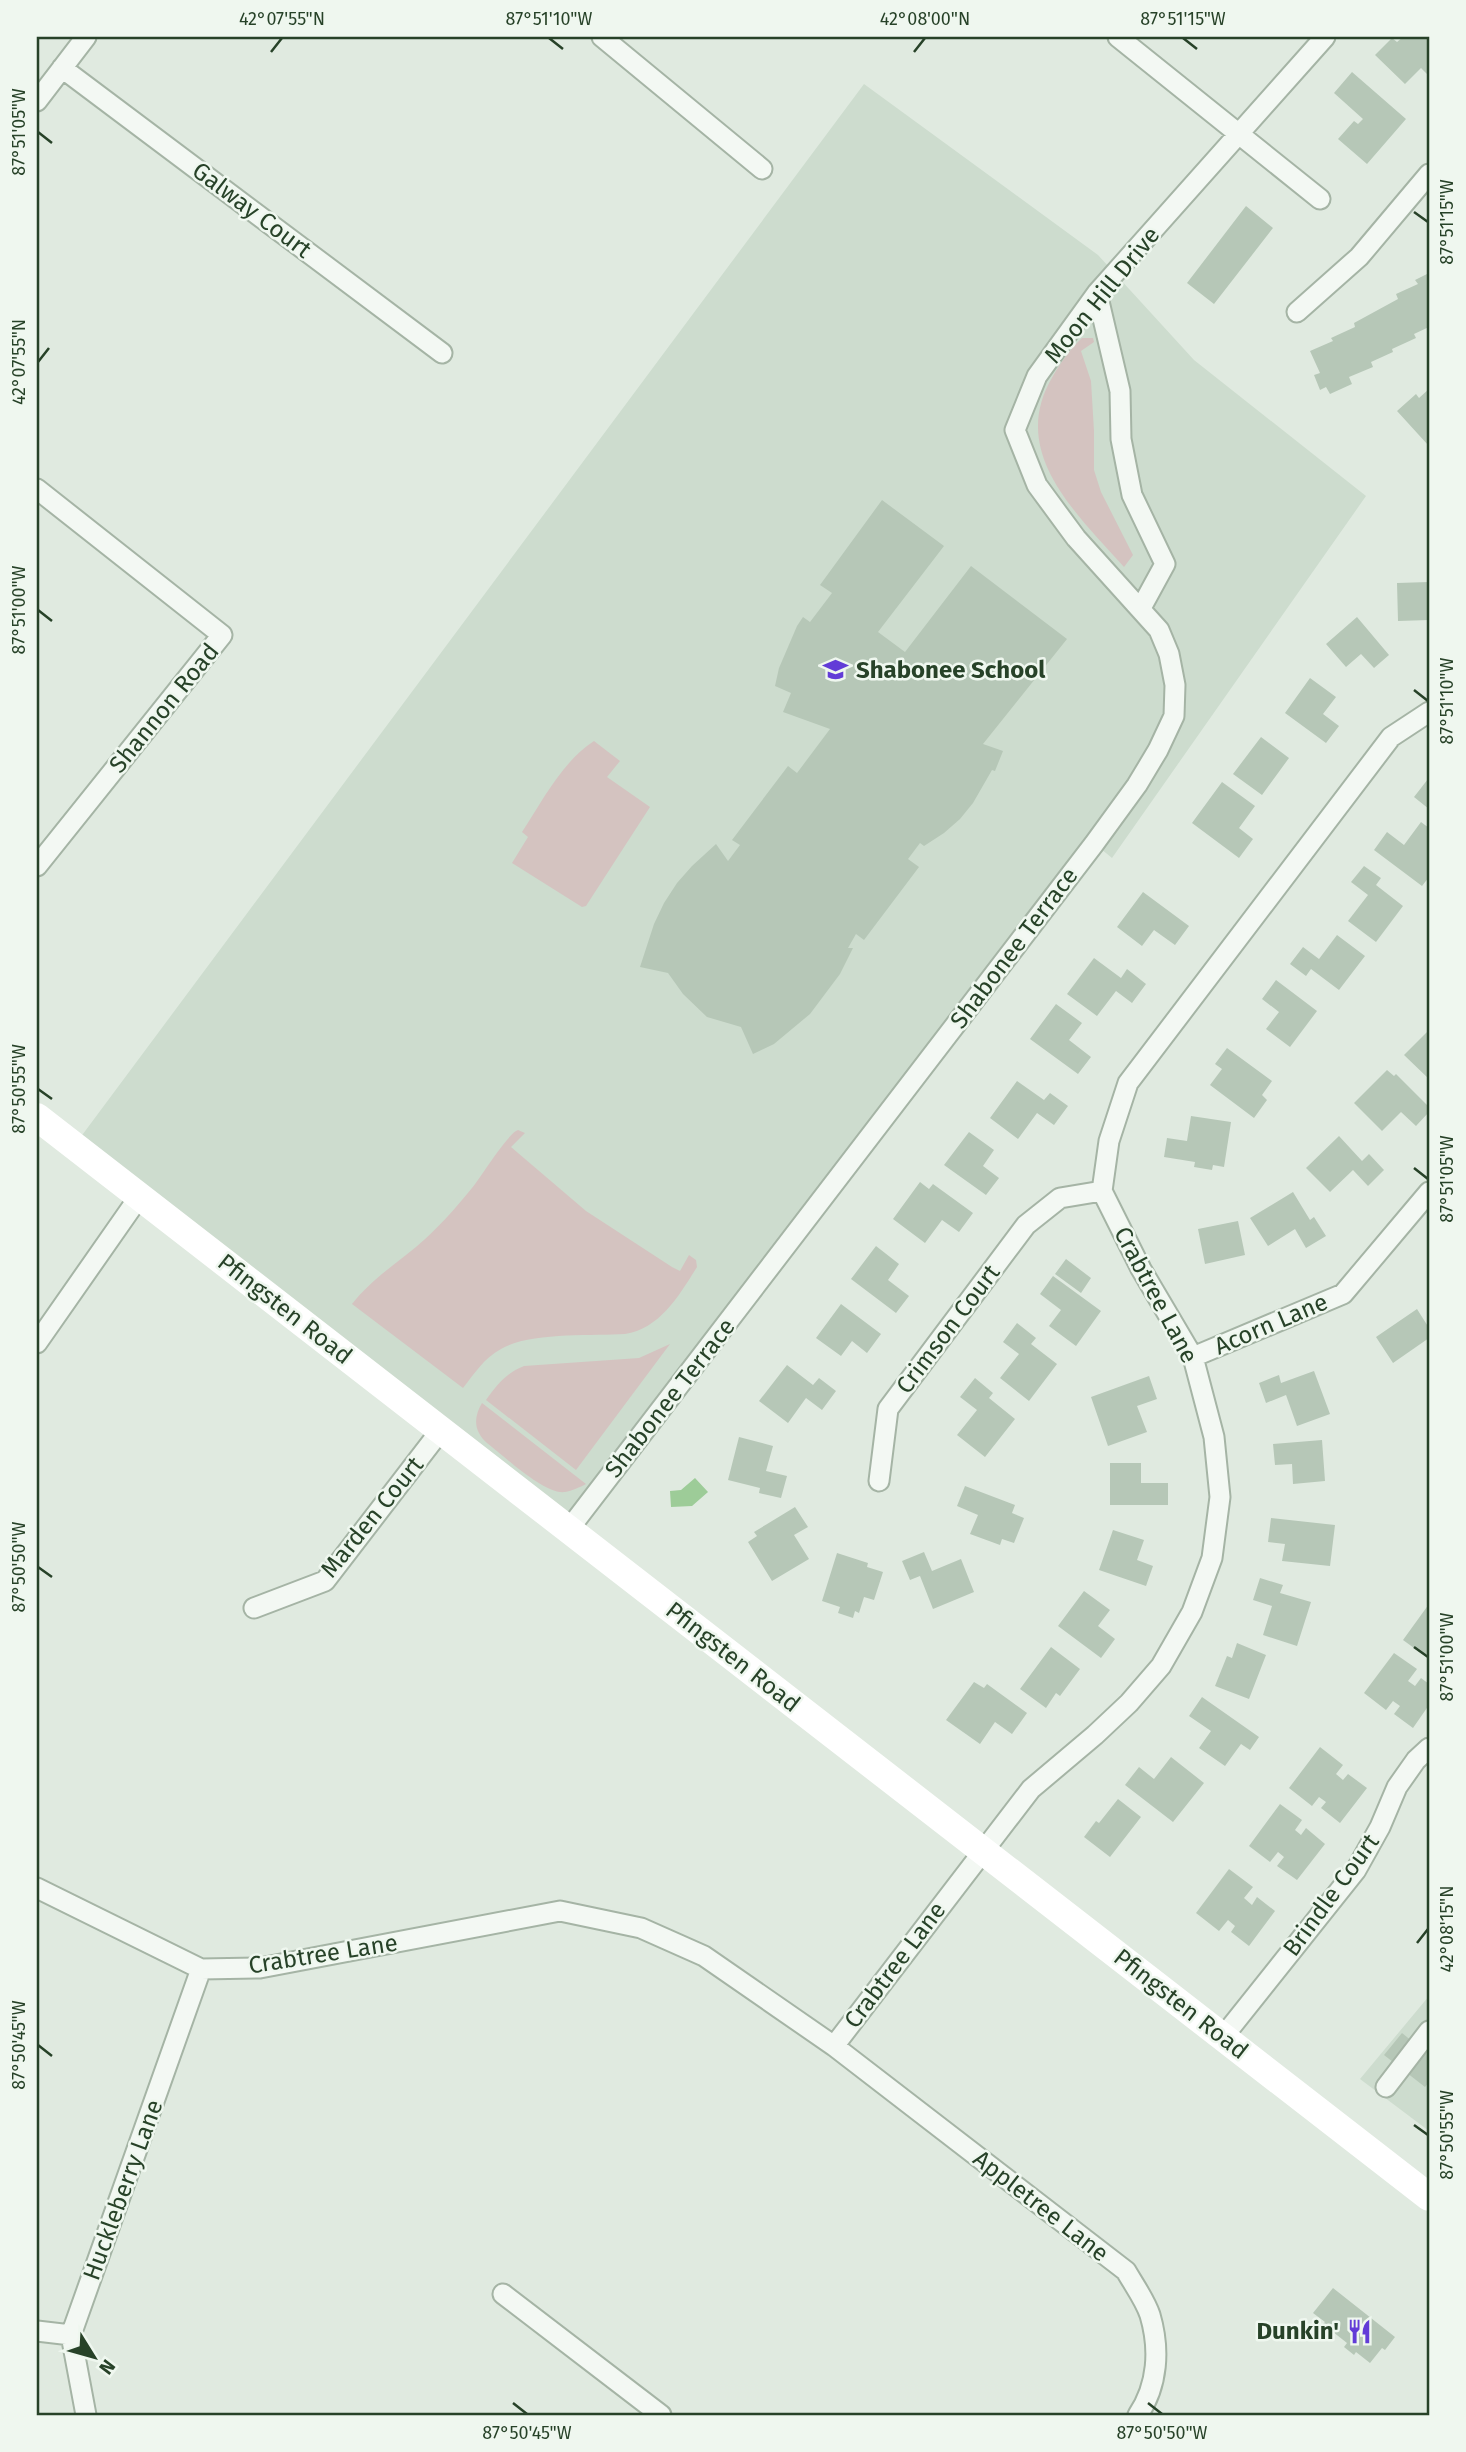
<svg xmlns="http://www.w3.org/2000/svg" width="1466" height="2452" font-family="'Fira Sans',sans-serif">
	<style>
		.built { fill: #cddcce }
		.green { fill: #d4c3c0 }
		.water { fill: #9dcc98 }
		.building { fill: #b6c7b7 }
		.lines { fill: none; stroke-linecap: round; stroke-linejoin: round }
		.street-casing { stroke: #a5b4a5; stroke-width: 23 }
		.street { stroke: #f3f8f3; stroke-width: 19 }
		.secondary { stroke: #fff; stroke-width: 28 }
		.ticks { fill: none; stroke: #274228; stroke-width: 2.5 }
		.labels { text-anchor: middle; stroke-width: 5; stroke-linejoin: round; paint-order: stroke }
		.street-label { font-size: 24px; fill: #274228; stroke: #eff7ef }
		.poi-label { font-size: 24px; font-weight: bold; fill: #274228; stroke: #eff7ef; text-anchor: start }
		.neatline { fill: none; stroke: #274228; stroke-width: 2.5 }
		.ticks-label { font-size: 18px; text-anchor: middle; fill: #274228 }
	</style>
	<rect width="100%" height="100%" fill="#e0eae0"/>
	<path class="built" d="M864,84L1098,255L1194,360L1366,496L1112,858L1095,844L569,1529L74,1146Z
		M1429,1996V2131L1360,2079Z"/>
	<path class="green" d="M1082,338H1093L1094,342L1081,351L1091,381L1094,431V470L1101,492L1133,555L1124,567C1077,514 1007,452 1053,376C1061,362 1070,349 1082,338Z
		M594,741L620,761L607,777L650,807L586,906L582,907L512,863L528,837L522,832C543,800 562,762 594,741Z
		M518,1130L525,1133L511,1147L586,1211L672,1267L680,1271L689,1255L696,1260L697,1267C680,1294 660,1329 625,1334C592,1336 529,1332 501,1349C484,1358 474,1374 463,1388L352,1304C370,1281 394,1265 416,1247C437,1229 455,1209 472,1188C481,1177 508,1133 518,1130Z
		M670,1344L576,1470L486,1400C497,1385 506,1373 524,1366L639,1358Z
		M482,1403L586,1484C580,1487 572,1491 565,1492C545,1495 504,1456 487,1443C474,1431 473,1418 482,1403Z"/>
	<path class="water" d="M695,1478L708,1492L692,1506L671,1507L670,1491L681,1490Z"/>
	<path class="building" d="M1403,37H1429V74L1428,75L1421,68L1405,84L1375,55L1392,38L1397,42Z
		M1352,72L1406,119L1367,164L1338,139L1354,121L1358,124L1363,119L1334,93Z
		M1246,206L1273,228L1214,304L1187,283Z
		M1429,273V327L1414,334L1416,338L1392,349L1393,352L1371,362L1373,367L1349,377L1352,384L1330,394L1326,387L1320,390L1314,375L1320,373L1310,351L1333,341L1331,338L1355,327L1354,323L1398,299L1396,294L1418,284L1415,280Z
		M1429,389V443L1428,445L1397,411L1416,394L1419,398Z
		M882,500L944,546L878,632L905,652L971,566L1067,639L983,744L1003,751L995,771L992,770L973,803L960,819L944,833L924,846L920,843L908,859L919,867L864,940L856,934L848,948H853L840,974L810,1014L774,1044L753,1054L741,1027L707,1017L683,994L668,973L640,967L654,924L664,903L677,883L692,866L716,844L728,861L740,845L732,840L788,766L797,773L830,729L783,712L791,693L775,686L779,668L797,626L803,617L810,622L832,593L820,585Z
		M1429,582V620L1398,621L1397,583Z
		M1357,617L1389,655L1374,668L1361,654L1346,667L1326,644Z
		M1310,678L1336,697L1323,714L1339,726L1326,743L1285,713Z
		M1261,737L1289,758L1262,795L1233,774Z
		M1428,779L1429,780V809L1414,797Z
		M1222,782L1255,806L1239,828L1253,839L1239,858L1192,823Z
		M1421,822L1429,828V877L1422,886L1374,850L1387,832L1404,845Z
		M1364,866L1381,878L1376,885L1403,906L1376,942L1348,921L1368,895L1351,882Z
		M1143,892L1189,926L1175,945L1154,930L1142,946L1117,927Z
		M1337,935L1365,956L1339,990L1311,969L1306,976L1290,964L1303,947L1319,959Z
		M1094,958L1121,978L1127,969L1146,984L1132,1003L1116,991L1097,1016L1067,994Z
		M1276,980L1317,1011L1290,1047L1266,1029L1279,1012L1262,999Z
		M1056,1004L1082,1023L1069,1040L1091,1057L1078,1074L1030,1039Z
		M1429,1030V1079L1404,1055Z
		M1227,1048L1272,1081L1262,1095L1267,1100L1254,1118L1210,1085L1222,1069L1215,1064Z
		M1387,1070L1394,1076L1396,1074L1429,1107V1112L1416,1126L1401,1112L1382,1131L1354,1103Z
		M1017,1081L1044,1100L1050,1093L1068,1106L1054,1125L1037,1113L1018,1139L990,1118Z
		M1191,1116L1231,1122L1224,1167L1213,1165L1212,1170L1194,1167L1195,1162L1164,1157L1167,1138L1187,1141Z
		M969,1132L994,1150L983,1166L999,1178L986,1195L944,1165Z
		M1339,1136L1362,1161L1369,1154L1384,1170L1368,1186L1353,1170L1330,1192L1306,1168Z
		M920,1182L929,1189L933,1184L973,1213L959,1232L942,1220L925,1243L893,1219Z
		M1293,1192L1310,1220L1314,1217L1326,1236L1306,1248L1295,1229L1268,1246L1250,1218Z
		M1238,1221L1245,1255L1205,1264L1198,1229Z
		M876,1246L899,1264L888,1280L909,1296L896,1313L851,1279Z
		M1066,1259L1091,1278L1081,1293L1055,1274Z
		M1053,1276L1101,1311L1076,1346L1049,1326L1061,1310L1040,1294Z
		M841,1304L881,1334L867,1353L852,1341L841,1356L816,1338Z
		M1417,1309L1429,1328V1338L1393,1363L1376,1337Z
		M1017,1323L1036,1338L1031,1344L1057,1364L1029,1401L1000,1378L1019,1354L1003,1342Z
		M787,1365L813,1385L819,1378L836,1391L822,1410L806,1398L788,1423L759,1401Z
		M1314,1371L1330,1414L1297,1426L1286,1395L1266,1403L1259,1383L1279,1375L1281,1383Z
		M1149,1376L1157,1399L1137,1406L1147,1432L1108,1446L1091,1397Z
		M975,1378L993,1393L989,1398L1015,1419L985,1457L957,1435L977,1410L960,1397Z
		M739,1437L773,1446L766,1471L787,1476L781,1498L759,1493L760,1488L728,1480Z
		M1322,1440L1325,1481L1293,1484L1292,1464L1275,1465L1273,1444Z
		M1110,1463H1141V1483H1168V1505H1110Z
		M965,1486L1015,1505L1012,1513L1024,1518L1014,1543L1002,1539L1000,1545L970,1534L978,1515L957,1506Z
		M795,1507L808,1527L794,1535L809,1559L772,1581L748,1542L757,1536L754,1532Z
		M1271,1518L1335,1525L1330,1566L1282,1561L1285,1544L1268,1542Z
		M1113,1530L1144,1540L1137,1560L1153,1566L1146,1586L1099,1570Z
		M924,1552L932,1571L961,1559L974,1592L933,1609L920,1576L910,1580L902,1561Z
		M837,1553L868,1563L867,1567L883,1572L874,1600L864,1597L859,1613L855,1611L853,1618L838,1613L840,1607L822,1601Z
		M1260,1578L1283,1585L1280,1593L1311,1602L1297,1646L1263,1635L1272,1606L1253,1600Z
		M1084,1591L1110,1610L1098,1626L1115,1639L1101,1658L1058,1626Z
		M1429,1604V1651L1425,1656L1403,1640Z
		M1237,1643L1266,1655L1249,1699L1215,1686L1227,1656L1232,1658Z
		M1051,1647L1080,1669L1060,1696L1056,1693L1046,1708L1020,1689Z
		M1394,1653L1417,1669L1408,1681L1415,1686L1421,1678L1429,1684V1705L1413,1728L1394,1714L1400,1706L1393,1701L1386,1710L1364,1693Z
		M974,1682L984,1688L987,1684L1027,1713L1012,1734L995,1722L980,1744L946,1720Z
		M1202,1697L1259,1737L1250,1750L1241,1744L1225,1766L1199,1748L1211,1731L1189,1716Z
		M1320,1747L1343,1765L1336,1774L1343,1780L1348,1774L1367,1788L1340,1823L1321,1808L1326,1802L1319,1797L1312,1806L1289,1788Z
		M1171,1757L1204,1783L1173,1822L1125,1785L1139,1767L1154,1779Z
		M1118,1799L1141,1817L1110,1857L1084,1837L1096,1821L1099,1823Z
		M1280,1804L1302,1820L1295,1830L1301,1835L1306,1828L1325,1844L1297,1880L1277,1866L1284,1857L1278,1852L1270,1862L1249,1846Z
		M1229,1869L1253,1887L1244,1898L1252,1905L1257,1897L1275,1911L1249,1946L1231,1932L1235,1926L1228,1920L1219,1931L1196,1913Z
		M1402,2033L1429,2055V2082L1425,2087L1384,2055Z
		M1333,2288L1395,2337L1385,2350L1382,2348L1370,2363L1356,2352L1354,2355L1344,2347L1347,2343L1323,2324L1325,2322L1313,2313Z"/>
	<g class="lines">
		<defs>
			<path id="street" d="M602,37L762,169
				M1118,37L1320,199
				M62,68L442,353
				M37,101L86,37
				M1097,293L1120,391L1121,439L1132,495L1165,564L1141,608
				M1297,312L1359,257L1429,174
				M37,489L222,635L37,866
				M37,1343L139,1197
				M1193,1357L1343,1294L1429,1192
				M879,1481L888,1409L1026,1225L1060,1198L1102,1191
				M569,1529L1094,844L1137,785L1158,750L1174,716L1175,685L1169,654L1159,630L1076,538L1037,485L1015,430L1037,376L1097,293L1325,37
				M254,1608L325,1581L441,1430
				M37,1888L201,1969L260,1968L560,1911L641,1928L704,1956L834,2046L1126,2271C1134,2285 1145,2300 1150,2315C1160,2349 1158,2385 1138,2415
				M1223,2037L1356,1870L1380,1827L1397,1787L1416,1760L1429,1748
				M834,2046L1031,1789L1095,1735L1129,1703L1161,1666L1192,1612L1212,1558L1220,1497L1214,1437L1193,1357L1141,1269L1102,1191L1109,1141L1128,1083L1391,737L1429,712
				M1386,2087L1429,2031
				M503,2294L661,2415
				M37,2331L71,2335
				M86,2415L71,2335L201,1969"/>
		</defs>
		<use href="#street" class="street-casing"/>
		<use href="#street" class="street"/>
		<path class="secondary" d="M37,1117L1429,2197"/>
	</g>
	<path class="ticks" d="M549,38L563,49M1183,38L1197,49M271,52L282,38M914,52L925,38M38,132L52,143M1414,212L1428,222M38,362L49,348M38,610L52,621M1414,690L1428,701M38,1089L52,1099M1414,1168L1428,1179M38,1567L52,1577M1414,1647L1428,1657M1417,1943L1428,1929M38,2045L52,2056M1414,2125L1428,2135M513,2403L527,2414M1148,2403L1162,2414"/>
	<defs>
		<symbol id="school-bare" viewBox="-9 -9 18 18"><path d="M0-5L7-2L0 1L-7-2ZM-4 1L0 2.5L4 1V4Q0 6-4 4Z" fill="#623cd7" stroke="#eff7ef" stroke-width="2.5" paint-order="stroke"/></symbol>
		<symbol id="restaurant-bare" viewBox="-9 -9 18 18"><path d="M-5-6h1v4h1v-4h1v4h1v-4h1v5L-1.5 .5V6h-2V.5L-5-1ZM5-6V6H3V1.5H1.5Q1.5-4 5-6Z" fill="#623cd7" stroke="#eff7ef" stroke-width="2.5" paint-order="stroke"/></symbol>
	</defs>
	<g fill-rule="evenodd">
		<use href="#school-bare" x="818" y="652" width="35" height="35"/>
		<use href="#restaurant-bare" x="1342" y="2314" width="35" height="35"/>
	</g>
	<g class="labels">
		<g class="street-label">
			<text transform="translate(252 210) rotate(37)" y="8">Galway Court</text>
			<text transform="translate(1102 295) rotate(-51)" y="8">Moon Hill Drive</text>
			<text transform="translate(164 708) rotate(-51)" y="8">Shannon Road</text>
			<text transform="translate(1014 948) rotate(-53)" y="8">Shabonee Terrace</text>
			<text transform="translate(1156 1295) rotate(62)" y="8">Crabtree Lane</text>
			<text transform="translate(285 1309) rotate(38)" y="8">Pfingsten Road</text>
			<text transform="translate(1271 1324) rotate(-23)" y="8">Acorn Lane</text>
			<text transform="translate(948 1329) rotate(-53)" y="8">Crimson Court</text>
			<text transform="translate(670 1398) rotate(-52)" y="8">Shabonee Terrace</text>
			<text transform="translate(372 1517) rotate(-51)" y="8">Marden Court</text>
			<text transform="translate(733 1657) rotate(38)" y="8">Pfingsten Road</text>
			<text transform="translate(1331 1895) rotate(-54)" y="8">Brindle Court</text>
			<text transform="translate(323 1954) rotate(-9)" y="8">Crabtree Lane</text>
			<text transform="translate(895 1965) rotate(-53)" y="8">Crabtree Lane</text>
			<text transform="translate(1181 2004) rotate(38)" y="8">Pfingsten Road</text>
			<text transform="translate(123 2190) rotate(-70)" y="8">Huckleberry Lane</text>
			<text transform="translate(1041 2206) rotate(38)" y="8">Appletree Lane</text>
		</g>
		<g class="poi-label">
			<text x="856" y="678">Shabonee School</text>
			<text x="1339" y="2339" text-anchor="end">Dunkin'</text>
		</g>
	</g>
	<rect width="1466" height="2452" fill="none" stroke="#eff7ef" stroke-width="77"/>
	<g transform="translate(94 2357) rotate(127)" stroke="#eff7ef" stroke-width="5" paint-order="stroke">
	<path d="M0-5L12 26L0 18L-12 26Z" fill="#274228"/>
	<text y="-10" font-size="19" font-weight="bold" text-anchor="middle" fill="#274228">N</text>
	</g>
	<rect x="38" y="38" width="1390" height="2376" class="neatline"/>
	<g class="ticks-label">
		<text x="282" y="25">42°07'55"N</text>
		<text x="549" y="25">87°51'10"W</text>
		<text x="925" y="25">42°08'00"N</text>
		<text x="1183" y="25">87°51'15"W</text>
		<text transform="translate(19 132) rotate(-90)" y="6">87°51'05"W</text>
		<text transform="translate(1447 222) rotate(-90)" y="6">87°51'15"W</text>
		<text transform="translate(19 362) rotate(-90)" y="6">42°07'55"N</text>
		<text transform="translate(19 610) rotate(-90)" y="6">87°51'00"W</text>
		<text transform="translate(1447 701) rotate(-90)" y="6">87°51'10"W</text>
		<text transform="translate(19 1089) rotate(-90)" y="6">87°50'55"W</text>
		<text transform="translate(1447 1179) rotate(-90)" y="6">87°51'05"W</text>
		<text transform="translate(19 1567) rotate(-90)" y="6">87°50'50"W</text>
		<text transform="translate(1447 1657) rotate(-90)" y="6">87°51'00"W</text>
		<text transform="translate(1447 1929) rotate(-90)" y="6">42°08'15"N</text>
		<text transform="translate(19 2045) rotate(-90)" y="6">87°50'45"W</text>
		<text transform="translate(1447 2135) rotate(-90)" y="6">87°50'55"W</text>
		<text x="527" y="2439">87°50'45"W</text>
		<text x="1162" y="2439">87°50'50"W</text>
	</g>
</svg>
